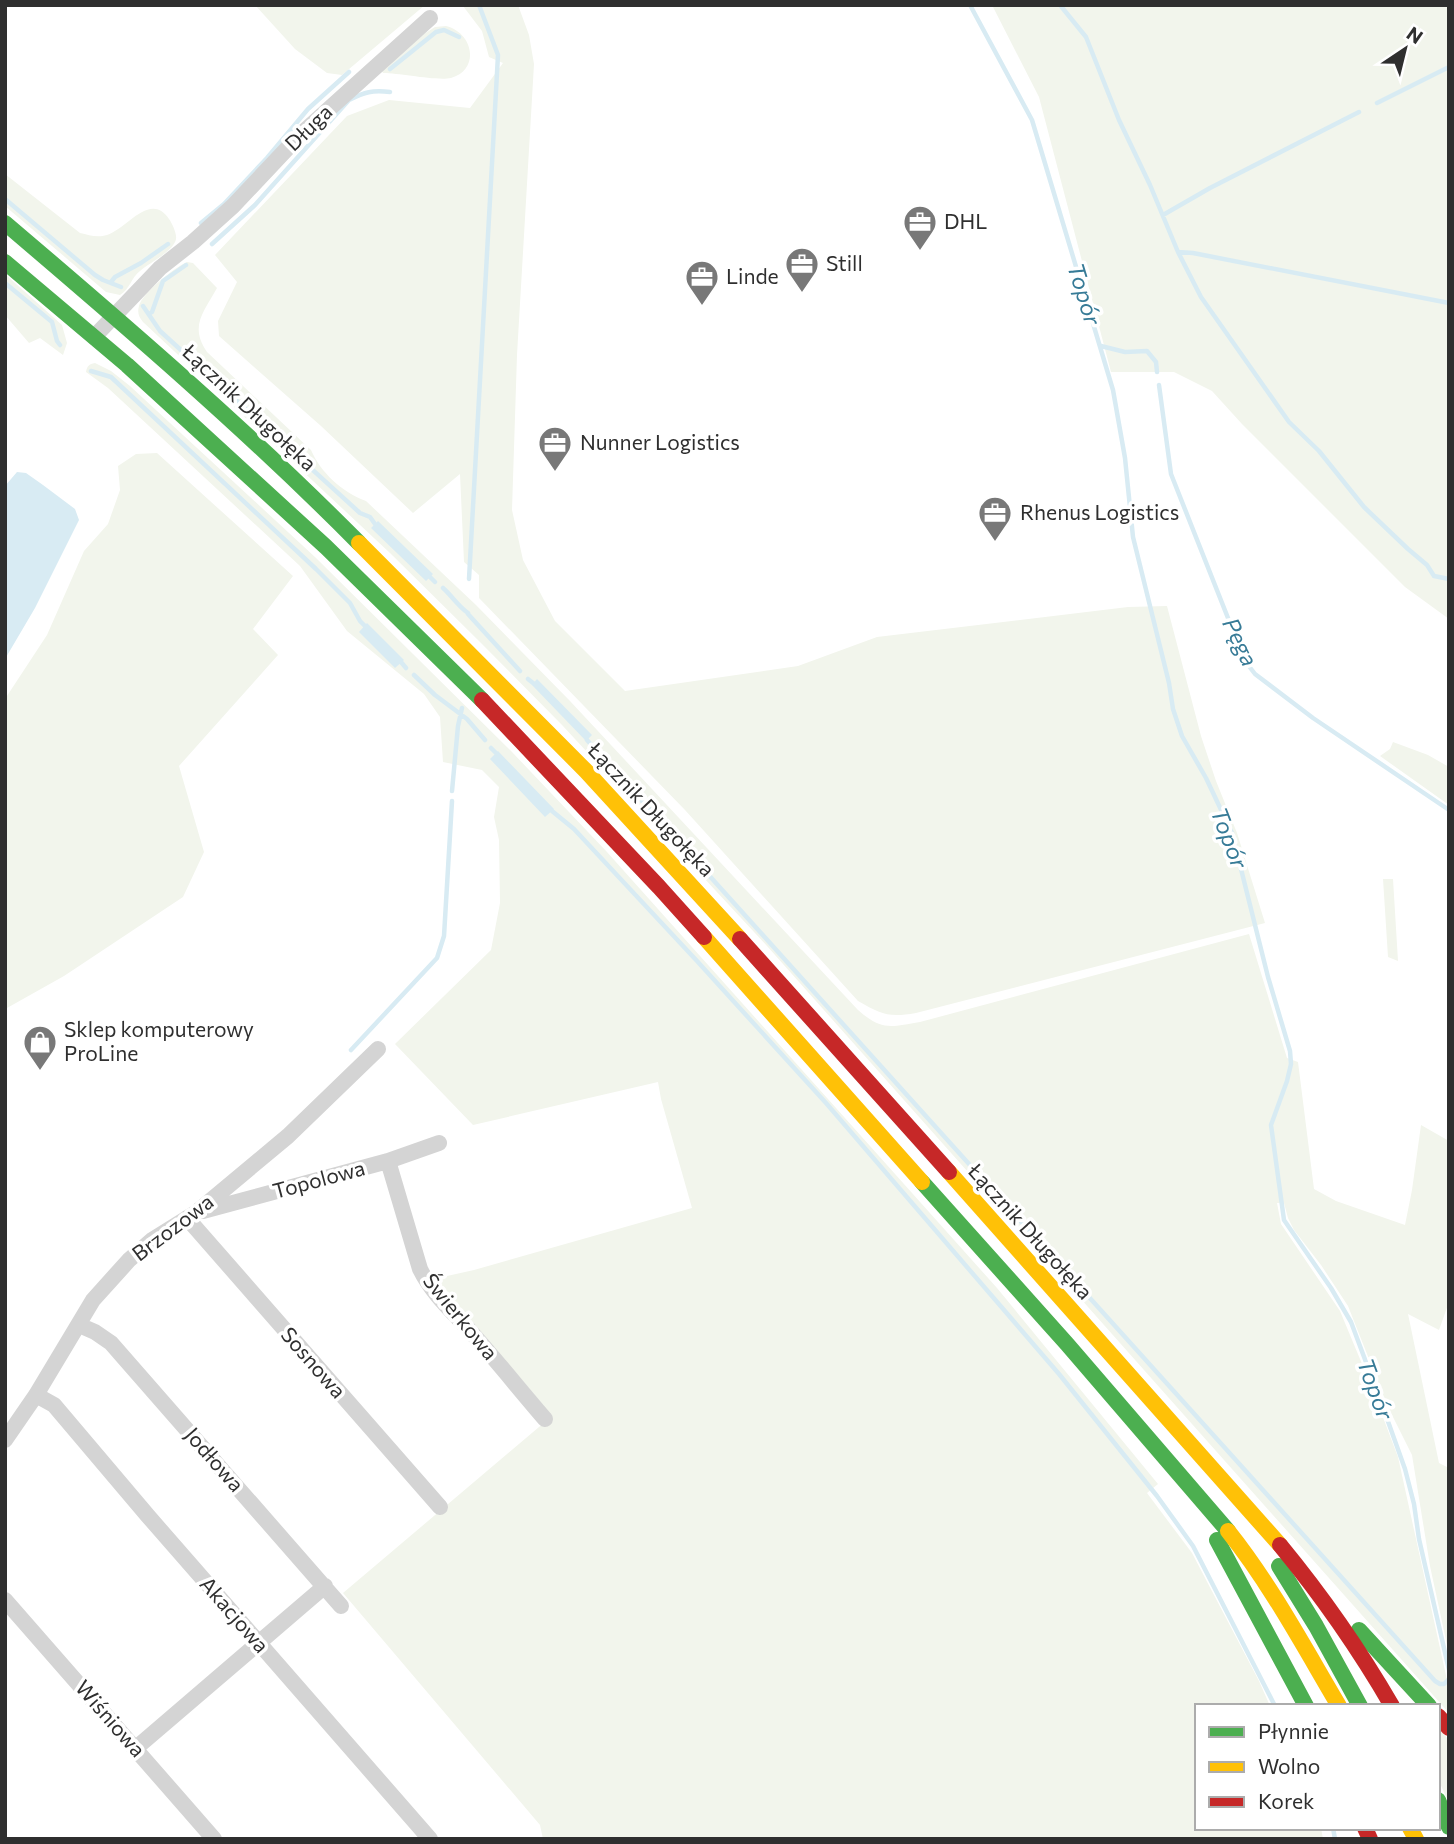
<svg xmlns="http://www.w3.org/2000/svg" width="1454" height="1844" font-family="Commissioner,sans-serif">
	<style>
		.green { fill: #f2f5ec }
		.water { fill: #d8ebf3 }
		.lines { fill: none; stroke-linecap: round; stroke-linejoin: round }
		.stream { stroke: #d8ebf3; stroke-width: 4.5 }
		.street { stroke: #d4d4d4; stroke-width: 16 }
		.fast { stroke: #4caf50; stroke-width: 16 }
		.slow { stroke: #ffc107; stroke-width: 16 }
		.jam { stroke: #c62828; stroke-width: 16 }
		.labels { text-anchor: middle; stroke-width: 7; stroke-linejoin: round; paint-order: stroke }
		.street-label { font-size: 21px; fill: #2f2f2f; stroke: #fff }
		.poi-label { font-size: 21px; fill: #2f2f2f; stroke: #fff; text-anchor: start }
		.water-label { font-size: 23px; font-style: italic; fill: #377b97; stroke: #fff }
	</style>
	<rect width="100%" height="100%" fill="#fff"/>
	<path class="green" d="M255,5H425L342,75L327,73L295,49Z
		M464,5H518L529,35L534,64L517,355L512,510L523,560L555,621L625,691L798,666L877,637L1128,607L1167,606L1201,736L1216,781L1237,833L1265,923L916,1013C888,1018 881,1014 858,1001L685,810L479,598V575L464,562L460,474L413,513L321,426L219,336L218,321L237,282L215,255L347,116L389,100L470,108L503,63L489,57L482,31L463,6Z
		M992,5H1449V619L1405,587L1242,424L1212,391L1174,372H1111L1039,97Z
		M446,26C474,33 480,70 451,78C436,81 400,73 383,73L382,71L385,68L424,34L435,27Z
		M5,174L80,233C89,235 97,238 107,235C127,229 150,191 169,219C172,223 177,234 176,239C174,251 149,263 140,271C131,278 130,289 120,295L106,292L5,206Z
		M187,262L193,263L217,288C204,312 189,326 207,352L311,450C321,473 342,492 366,501L476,605L570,701L858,1010C882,1031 890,1027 920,1022L1249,934L1287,1058L1298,1062L1314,1189L1336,1201L1405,1225L1412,1190L1421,1125L1449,1141V1302L1439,1330L1408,1314L1439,1463L1449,1468V1654L1430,1566L1412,1455L1388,1407L1348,1306L1321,1265L1294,1230L1288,1218L1284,1203H1277L1281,1224L1340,1311L1370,1383L1398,1457L1447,1680L1449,1682V1713L767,946L562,725L480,642L390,553L143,322C139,317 137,313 139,306C142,293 174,268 187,262Z
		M5,274L62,325L67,343L63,355L40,338L29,343L5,315Z
		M95,363L111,371L130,386L315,557L512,752L607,852L997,1288L1158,1484L1147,1493L1192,1553L1259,1681L1270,1706H1197V1828H1321L1323,1839H543L540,1825L343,1593L552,1416L522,1380L429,1280L474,1270L692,1208L661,1099L658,1082L473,1125L395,1044L491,950L500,903L499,840L494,817L499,787L482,770L443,762L440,717L424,694L347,631L300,566L108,388L86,372C87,366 89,364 95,363Z
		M157,453L293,576L253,629L278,655L179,766L204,852L183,897L64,976L7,1008L5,1004V699L47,635L84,551L108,524L120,490L118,466L136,454Z
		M1393,742L1428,755L1449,767V805L1380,756L1390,749Z
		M1383,879H1393L1398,961L1388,957Z
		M1438,1728L1449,1740V1803L1438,1779Z"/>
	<path class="water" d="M17,472L26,473L43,485L75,509L79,520L35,608L5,659V486Z
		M378,521L433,574L426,581L371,528Z
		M367,623L404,660L395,668L359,632Z
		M537,679L592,735L586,741L532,685Z
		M498,751L554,809L545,817L490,759Z"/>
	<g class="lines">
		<path class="stream" d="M970,5L1032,120L1113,390L1125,458L1133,537L1169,683L1173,709L1182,736L1206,778L1232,833L1268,977L1290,1051L1291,1064L1287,1081L1271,1125L1284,1220L1331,1288L1351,1322L1385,1413L1405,1469L1414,1504L1419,1539L1449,1670
			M1060,5L1086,37L1119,120L1150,185L1178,252L1201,297L1289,422L1319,451L1364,507L1408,549L1427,565L1434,576L1449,579
			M390,69L436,32L444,30L459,37
			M1377,103L1449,67
			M5,199L95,275L103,280L121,287
			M1163,215L1210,188L1359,112
			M201,223L224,204L267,158L308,109L349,72
			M212,244L255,205L349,100C365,92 372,90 390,92
			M1178,252L1193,253L1449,303
			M111,282L115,277L141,263L168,244
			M5,283L52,322L57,341L60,345
			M143,306L160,331L360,513L370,517L375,524
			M149,314L152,312L163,281L186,265
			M1101,346L1125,352L1147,351L1156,362L1157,372
			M91,371L111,377L316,569L350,603L360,621L365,626
			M1159,385L1171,474L1245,661L1255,674L1313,718L1449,810
			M430,577L435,582
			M469,579L498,55L479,5
			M443,588C452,596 458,606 468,613
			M468,614L520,671
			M401,662L406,668
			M414,675L435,695L467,719L485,740
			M528,679L533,683
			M587,740L1435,1681L1440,1684H1444L1449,1679
			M491,748L496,753
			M452,791L458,726L462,708
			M552,811L574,829L697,961L826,1103L1059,1374L1157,1496L1193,1546L1275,1706
			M351,1050L437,958L444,936L452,801
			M1333,1828L1335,1839"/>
		<path class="street" d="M94,337L160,268L193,242L233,206L299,136L430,18
			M388,1161L420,1269C433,1295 452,1311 471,1332C496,1360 520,1390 545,1419
			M203,1211L388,1161L439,1143
			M187,1218L440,1507
			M79,1325L95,1332L111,1343L341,1606
			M36,1395L54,1405L148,1516L430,1839
			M5,1440L36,1395L93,1300L129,1260L152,1240L197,1212L288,1136L378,1049
			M5,1600L214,1839
			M136,1748L325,1586"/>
		<path class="fast" d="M5,223C126,326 247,430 359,543
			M5,262L127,365L326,547L482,700
			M922,1182L1067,1344L1228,1531
			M1217,1540L1306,1706
			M1279,1566L1316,1626L1360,1706
			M1359,1630L1429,1706
			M1438,1800L1449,1827"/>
		<path class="slow" d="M359,543L586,771L740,939
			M704,937L922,1182
			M949,1172L1280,1545
			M1228,1531C1271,1585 1304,1647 1339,1706
			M1410,1828L1416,1839"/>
		<path class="jam" d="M482,700L659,887L704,937
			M740,939L949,1172
			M1280,1545C1322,1596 1359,1649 1392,1706
			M1438,1716L1449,1728
			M1365,1828L1370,1839"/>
	</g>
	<defs>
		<symbol id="office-pin" viewBox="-11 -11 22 30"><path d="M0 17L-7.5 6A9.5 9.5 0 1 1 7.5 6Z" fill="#787878" stroke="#fff"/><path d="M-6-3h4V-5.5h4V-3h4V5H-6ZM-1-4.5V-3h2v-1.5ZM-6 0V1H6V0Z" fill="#fff"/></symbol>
		<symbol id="shop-pin" viewBox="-11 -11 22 30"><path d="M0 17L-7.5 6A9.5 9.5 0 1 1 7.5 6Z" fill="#787878" stroke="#fff"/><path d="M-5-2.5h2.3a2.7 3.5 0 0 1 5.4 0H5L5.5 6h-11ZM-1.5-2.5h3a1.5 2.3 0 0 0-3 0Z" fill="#fff"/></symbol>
	</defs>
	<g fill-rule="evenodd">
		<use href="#office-pin" x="901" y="203" width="38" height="52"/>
		<use href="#office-pin" x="783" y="245" width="38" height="52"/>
		<use href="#office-pin" x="683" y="258" width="38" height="52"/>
		<use href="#office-pin" x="536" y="424" width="38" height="52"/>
		<use href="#office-pin" x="976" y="494" width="38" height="52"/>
		<use href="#shop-pin" x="21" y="1023" width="38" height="52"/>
	</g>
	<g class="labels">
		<g class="street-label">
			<text transform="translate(309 128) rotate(-44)" y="7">Długa</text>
			<text transform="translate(249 408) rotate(43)" y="7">Łącznik Długołęka</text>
			<text transform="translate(651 810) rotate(47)" y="7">Łącznik Długołęka</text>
			<text transform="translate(319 1180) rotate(-15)" y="7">Topolowa</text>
			<text transform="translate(173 1228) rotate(-37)" y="7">Brzozowa</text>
			<text transform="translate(1030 1232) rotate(48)" y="7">Łącznik Długołęka</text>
			<text transform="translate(460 1317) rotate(51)" y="7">Świerkowa</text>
			<text transform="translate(313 1363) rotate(49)" y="7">Sosnowa</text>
			<text transform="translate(214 1460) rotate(49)" y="7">Jodłowa</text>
			<text transform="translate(234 1615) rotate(49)" y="7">Akacjowa</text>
			<text transform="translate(110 1719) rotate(49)" y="7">Wiśniowa</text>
		</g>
		<g class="poi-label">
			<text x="944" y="229">DHL</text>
			<text x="826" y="271">Still</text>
			<text x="726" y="284">Linde</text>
			<text x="580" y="450">Nunner Logistics</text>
			<text x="1020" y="520">Rhenus Logistics</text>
			<text x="64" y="1037">Sklep komputerowy<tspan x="64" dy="24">ProLine</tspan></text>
		</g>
		<g class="water-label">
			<text transform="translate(1084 294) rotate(73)" y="8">Topór</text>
			<text transform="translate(1240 642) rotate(64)" y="8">Pęga</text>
			<text transform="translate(1229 838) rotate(69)" y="8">Topór</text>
			<text transform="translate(1375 1389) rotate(70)" y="8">Topór</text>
		</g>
	</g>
	<rect width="1454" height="1844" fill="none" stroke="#2f2f2f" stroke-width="14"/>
	<rect x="1195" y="1704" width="245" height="126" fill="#ffffff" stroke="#acacac" stroke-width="2"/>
	<rect x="1209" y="1727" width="35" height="10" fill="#4caf50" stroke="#acacac" stroke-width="2"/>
	<text x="1258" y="1739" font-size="21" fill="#2f2f2f">Płynnie</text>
	<rect x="1209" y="1762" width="35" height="10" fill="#ffc107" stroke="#acacac" stroke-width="2"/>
	<text x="1258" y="1774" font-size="21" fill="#2f2f2f">Wolno</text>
	<rect x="1209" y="1797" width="35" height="10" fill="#c62828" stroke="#acacac" stroke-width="2"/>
	<text x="1258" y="1809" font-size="21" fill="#2f2f2f">Korek</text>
	<g transform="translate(1405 49) rotate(35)" stroke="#ffffff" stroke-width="5" paint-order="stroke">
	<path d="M0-5L12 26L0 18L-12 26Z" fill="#2f2f2f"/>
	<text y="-10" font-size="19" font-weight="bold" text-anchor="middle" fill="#2f2f2f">N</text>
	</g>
</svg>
